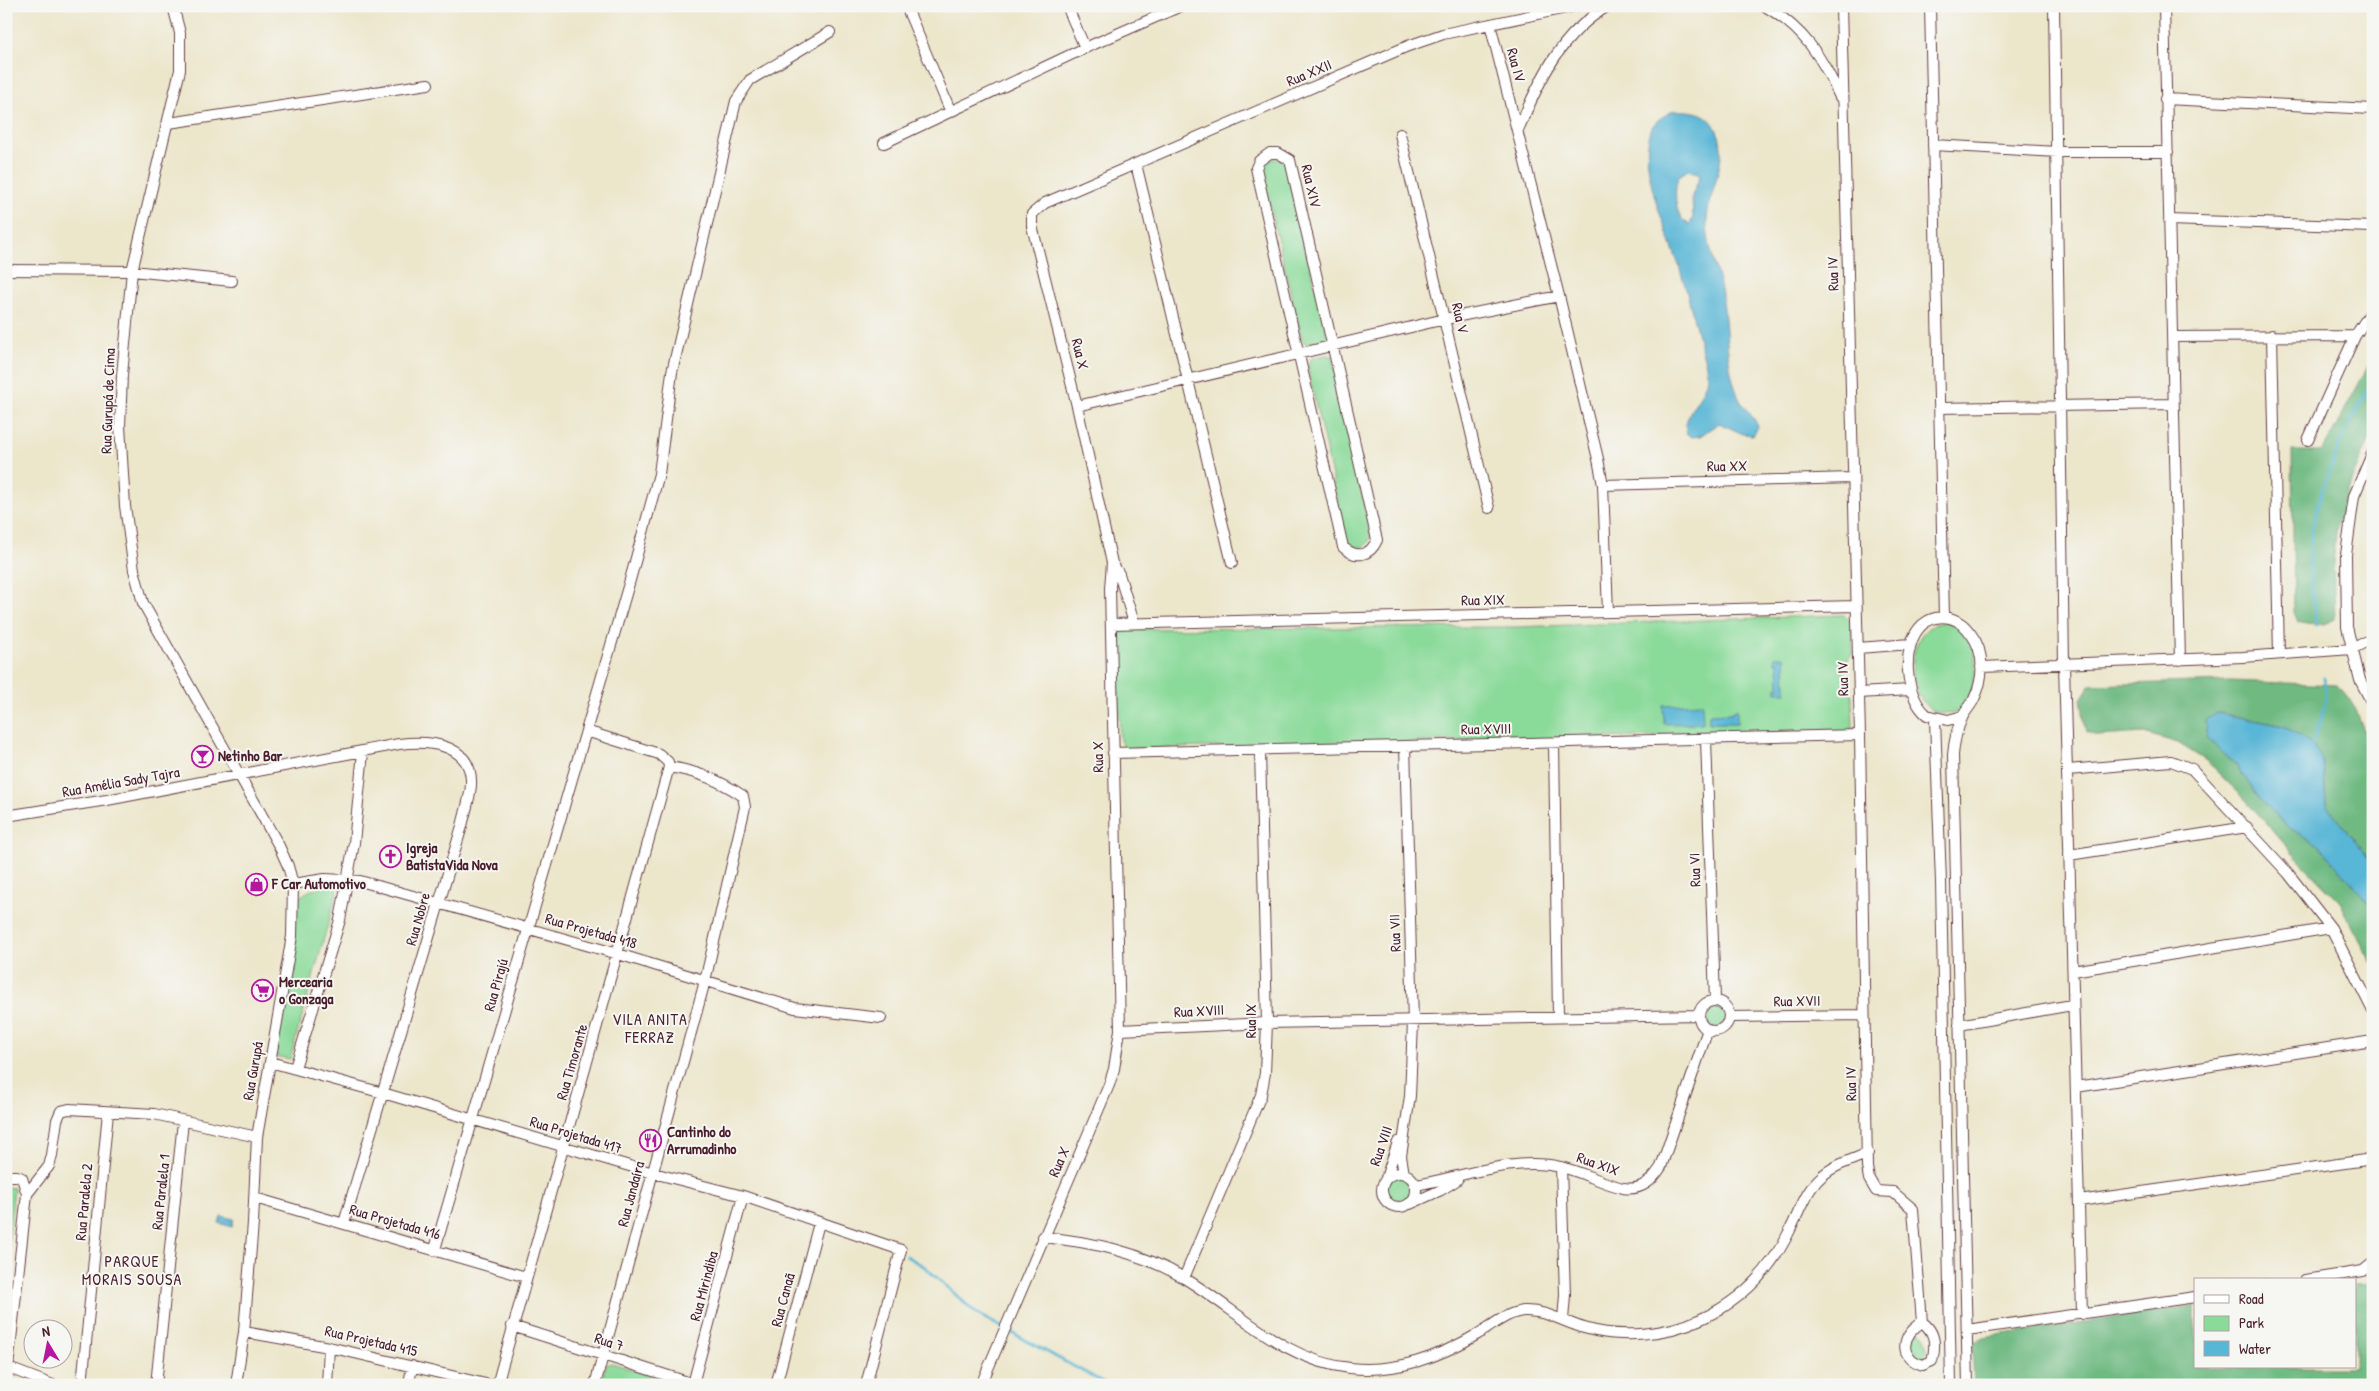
<svg xmlns="http://www.w3.org/2000/svg" width="2379" height="1391" font-family="'Patrick Hand',sans-serif">
	<style>
		.green { fill: #8ada9a; stroke: #6a7c62 }
		.forest { fill: #6fba82; stroke: #5c6c56 }
		.water { fill: #58b6d6; stroke: #516a80; fill-rule: evenodd }
		.lines { fill: none; stroke-linecap: round; stroke-linejoin: round }
		.stream { stroke: #58b6d6; stroke-width: 3 }
		.minor-casing { stroke: #623d43; stroke-width: 12 }
		.minor { stroke: #fff; stroke-width: 10 }
		.labels { text-anchor: middle; stroke-width: 4; stroke-linejoin: round; paint-order: stroke }
		.street-label { font-size: 15px; fill: #4a1f2b; stroke: #f6f6f2 }
		.poi-label { font-size: 15px; font-weight: bold; fill: #4a1f2b; stroke: #f6f6f2; text-anchor: start }
		.neighbourhood-label { font-size: 16px; letter-spacing: 1px; fill: #4a1f2b; stroke: #f6f6f2 }
	</style>
	<rect width="100%" height="100%" fill="#f6f6f2"/>
	<filter id="ink" filterUnits="userSpaceOnUse"><feTurbulence type="fractalNoise" baseFrequency=".02" numOctaves="2"/><feDisplacementMap in="SourceGraphic" scale="10" xChannelSelector="R" yChannelSelector="G"/><feConvolveMatrix kernelMatrix="1 2 1 2 8 2 1 2 1" color-interpolation-filters="sRGB"/></filter>
	<filter id="wash" filterUnits="userSpaceOnUse"><feTurbulence type="fractalNoise" baseFrequency=".0096" numOctaves="4" result="noise"/><feDisplacementMap in="SourceGraphic" scale="20" xChannelSelector="R" yChannelSelector="G"/><feGaussianBlur stdDeviation="1.12" result="paint"/><feColorMatrix in="noise" values="0 0 0 0 0 0 0 0 0 0 0 0 0 0 0 0 0 1.4 0 .05"/><feComposite in="paint" operator="in"/></filter>
	<g filter="url(#wash)">
		<rect width="100%" height="100%" fill="#ece6cb"/>
		<path class="green" d="M1271,159H1279L1286,163L1328,338L1324,342L1308,345L1302,340L1261,170L1264,163Z
			M1326,355L1332,356L1371,536C1368,548 1356,551 1347,542L1307,366L1312,358Z
			M1844,615L1851,622L1853,652L1846,662L1844,673L1846,685L1852,695L1853,727L1849,732L1125,749L1120,740L1117,639L1121,632L1127,629L1517,627Z
			M1944,622C1985,627 1981,688 1960,711C1907,732 1894,628 1944,622Z
			M339,885L290,1059L273,1056L297,901C304,889 326,885 339,885Z
			M1701 1016a13 13 0 1 1 26 0a13 13 0 1 1-26 0Z
			M1385 1190a14 14 0 1 1 28 0a14 14 0 1 1-28 0Z
			M6,1187L14,1188L6,1269Z
			M1918,1332H1921C1930,1339 1929,1348 1924,1358H1919L1912,1350L1914,1337Z
			M612,1363L682,1385H600L606,1365Z"/>
		<path class="forest" d="M2373,357V432L2353,476L2337,525L2333,563L2335,619C2323,626 2312,626 2298,622L2294,612L2292,451H2321L2331,436Z
			M2230,681L2337,685L2344,691L2356,710L2365,733L2370,761L2367,800L2373,828V864L2326,804L2323,762L2284,726L2218,713L2205,721L2207,738L2236,765L2259,798L2291,829L2320,846L2373,908V965L2340,902L2295,856L2244,798L2205,760L2178,743L2144,733L2098,736L2086,732L2081,699L2090,685Z
			M2373,1283V1385H1974L1972,1343L1983,1337L2195,1306V1367H2355V1284Z"/>
		<path class="water" d="M1673,111C1688,110 1706,111 1714,125C1734,157 1706,192 1707,225C1708,249 1718,272 1722,295C1728,329 1725,364 1738,396C1743,409 1754,415 1758,427L1753,435L1743,434L1719,423L1700,436L1691,437L1686,433C1683,409 1707,397 1707,374C1707,364 1701,350 1699,340C1693,316 1687,291 1679,266C1667,229 1637,169 1651,130C1654,120 1664,116 1673,111ZM1688,170L1698,173L1700,176L1692,196L1693,218L1690,224C1674,221 1673,188 1679,176Z
			M1775,657H1785L1786,692H1776V688H1779L1778,662H1775Z
			M1702,703L1703,723L1664,724L1663,705Z
			M1737,709V723H1709V714L1731,713Z
			M2218,713L2284,726L2312,744L2323,762L2326,804L2373,864V908L2320,846L2291,829L2259,798L2236,765L2207,738L2205,720Z
			M221,1216L234,1219L232,1227L219,1223Z"/>
		<g class="lines">
			<path class="stream" d="M2316,625C2314,602 2310,579 2310,556C2310,503 2345,428 2373,382
				M2312,744C2321,722 2329,702 2324,678
				M906,1256L925,1267L977,1314L1108,1385
				M2361,1385L2365,1375L2373,1369"/>
		</g>
	</g>
	<g filter="url(#ink)">
		<g class="lines">
			<defs>
				<path id="minor" d="M173,6L180,33V70L132,271L122,375L120,426L125,506L134,570L143,603L279,846L288,866L293,884L292,936L257,1137L253,1223L244,1332L236,1385
					M906,6L950,110
					M1067,6L1085,48
					M1765,6C1804,29 1822,57 1840,97
					M1841,6L1860,735L1867,1167L1869,1179L1876,1191L1893,1192L1913,1209L1922,1322
					M1930,6L1944,617
					M2054,6L2064,664L2082,1314
					M2164,6L2180,660
					M1490,24L1559,296L1598,459L1603,485L1608,612
					M2165,99L2373,109
					M169,123L428,84
					M1518,130C1539,81 1560,34 1608,6
					M1400,134L1489,508
					M884,143L1085,48L1181,6
					M1933,145L2058,152H2168
					M1270,153H1278L1290,160L1377,540C1370,556 1356,559 1343,547L1256,168L1259,161Z
					M1136,164L1232,563
					M2169,220L2373,227
					M6,270L132,271L232,281
					M2272,335L2279,654
					M2172,337L2355,336
					M1077,406L1445,319L1559,296
					M1939,408L2173,404
					M2308,440L2355,336L2373,309
					M2373,452L2354,496L2346,555L2347,627L2360,680L2373,705
					M1603,485L1852,478
					M1112,563L1119,574L1134,623
					M1111,624L1856,606
					M1858,648L1911,644
					M1981,667L2243,657L2352,649L2373,638
					M1859,693L1910,690
					M1963,716L1948,720L1927,715C1905,697 1900,646 1922,625C1930,618 1940,616 1950,618C1960,621 1965,626 1971,634C1985,652 1984,679 1974,699C1971,706 1965,711 1962,718C1957,729 1954,743 1953,755L1968,1385
					M1935,719L1941,882L1951,1385
					M1706,739L1715,1000
					M1554,743L1558,1017
					M1113,753L1860,735
					M2068,770L2171,761L2192,769L2288,873L2331,928L2373,1011
					M6,816L107,800L399,744C430,740 473,744 471,785C470,798 465,813 462,826L344,1223
					M2069,855L2247,827
					M293,884L325,879L360,881L618,954L795,1008L881,1018
					M2073,971L2331,928
					M1699 1016a15 15 0 1 1 30 0a15 15 0 1 1-30 0Z
					M1730,1017L1864,1015
					M1959,1025L2072,1005
					M1120,1030L1267,1023L1699,1015
					M270,1062L383,1093L653,1173L743,1196L901,1250L866,1385
					M295,1068L340,920L354,843L363,752
					M2076,1087L2373,1041
					M1561,1167L1565,1295L1563,1320
					M1382 1190a17 17 0 1 1 34 0a17 17 0 1 1-34 0Z
					M1404,1174L1401,1156L1410,1096L1413,1022L1405,746
					M6,1176H17L22,1178L27,1194
					M1386,1178L1398,1142
					M1416,1185C1461,1177 1515,1156 1561,1167C1582,1172 1602,1183 1623,1188C1641,1191 1652,1181 1661,1167L1708,1029
					M255,1198L526,1277
					M2079,1201L2373,1159
					M1410,1204L1441,1190L1457,1180
					M1043,1237C1092,1242 1141,1252 1184,1278C1239,1311 1284,1361 1350,1368C1397,1373 1439,1357 1478,1334C1492,1326 1507,1312 1524,1311C1545,1310 1564,1322 1584,1328C1621,1339 1666,1335 1701,1319C1741,1301 1771,1270 1790,1230C1799,1213 1806,1190 1821,1177C1833,1165 1853,1160 1868,1153
					M435,1249L630,580L659,474L672,372L736,101L750,80L830,32
					M1184,1278L1261,1095L1265,1073L1267,1023L1260,750
					M2305,1280L2363,1271L2373,1263
					M1922,1322C1936,1332 1936,1346 1932,1361L1923,1365C1897,1357 1902,1335 1922,1322Z
					M512,1326L697,1385
					M1967,1330L2195,1297
					M244,1332L329,1347L490,1385
					M6,1367L53,1385
					M8,1367L27,1194L49,1166L52,1155L57,1120L61,1111L69,1109L154,1114L257,1137
					M693,1384L743,1196
					M82,1385L108,1112
					M156,1385L183,1121
					M327,1385L329,1347
					M409,1385L412,1366
					M497,1385L669,767L668,762L659,754L586,731
					M595,1385L705,981L745,807L743,796C721,781 696,771 669,767
					M776,1385L819,1223
					M981,1385L1109,1085L1114,1069L1120,1030L1110,588L1112,563L1077,406L1032,226V214L1045,203L1408,46L1443,34L1576,6"/>
			</defs>
			<use href="#minor" class="minor-casing"/>
			<use href="#minor" class="minor"/>
		</g>
	</g>
	<defs>
		<symbol id="bar-ring" viewBox="-11 -11 22 22"><circle r="9.5" fill="#f6f6f2" stroke="#b5179e" stroke-width="1.5"/><path d="M-6-5H6L.8 .8V4.5H3.5V6h-7V4.5H-.8V.8Z" fill="#b5179e"/></symbol>
		<symbol id="church-ring" viewBox="-11 -11 22 22"><circle r="9.5" fill="#f6f6f2" stroke="#b5179e" stroke-width="1.5"/><path d="M-1.2-6h2.4v3.5h3.3v2.4h-3.3V6h-2.4V-.1h-3.3v-2.4h3.3Z" fill="#b5179e"/></symbol>
		<symbol id="shop-ring" viewBox="-11 -11 22 22"><circle r="9.5" fill="#f6f6f2" stroke="#b5179e" stroke-width="1.5"/><path d="M-5-2.5h2.3a2.7 3.5 0 0 1 5.4 0H5L5.5 6h-11ZM-1.5-2.5h3a1.5 2.3 0 0 0-3 0Z" fill="#b5179e"/></symbol>
		<symbol id="supermarket-ring" viewBox="-11 -11 22 22"><circle r="9.5" fill="#f6f6f2" stroke="#b5179e" stroke-width="1.5"/><path d="M-6-5.5h2.5l.6 2H6L4.5 2H-2.5L-4.4-4H-6ZM-1.5 3.2a1.3 1.3 0 1 0 .1 0ZM3 3.2a1.3 1.3 0 1 0 .1 0Z" fill="#b5179e"/></symbol>
		<symbol id="restaurant-ring" viewBox="-11 -11 22 22"><circle r="9.5" fill="#f6f6f2" stroke="#b5179e" stroke-width="1.5"/><path d="M-5-6h1v4h1v-4h1v4h1v-4h1v5L-1.5 .5V6h-2V.5L-5-1ZM5-6V6H3V1.5H1.5Q1.5-4 5-6Z" fill="#b5179e"/></symbol>
	</defs>
	<g fill-rule="evenodd">
		<use href="#bar-ring" x="190" y="744" width="25" height="25"/>
		<use href="#church-ring" x="378" y="844" width="25" height="25"/>
		<use href="#shop-ring" x="244" y="872" width="25" height="25"/>
		<use href="#supermarket-ring" x="250" y="978" width="25" height="25"/>
		<use href="#restaurant-ring" x="638" y="1128" width="25" height="25"/>
	</g>
	<g class="labels">
		<g class="street-label">
			<text transform="translate(1516 65) rotate(75)" y="5">Rua IV</text>
			<text transform="translate(1309 73) rotate(-23)" y="5">Rua XXII</text>
			<text transform="translate(1311 186) rotate(77)" y="5">Rua XIV</text>
			<text transform="translate(1833 274) rotate(-92)" y="5">Rua IV</text>
			<text transform="translate(1460 318) rotate(77)" y="5">Rua V</text>
			<text transform="translate(1080 354) rotate(76)" y="5">Rua X</text>
			<text transform="translate(108 401) rotate(-88)" y="5">Rua Gurupá de Cima</text>
			<text transform="translate(1727 466) rotate(-1)" y="5">Rua XX</text>
			<text transform="translate(1483 600) rotate(-1)" y="5">Rua XIX</text>
			<text transform="translate(1843 679) rotate(-91)" y="5">Rua IV</text>
			<text transform="translate(1486 729) rotate(-1)" y="5">Rua XVIII</text>
			<text transform="translate(1098 757) rotate(-91)" y="5">Rua X</text>
			<text transform="translate(121 782) rotate(-10)" y="5">Rua Amélia Sady Tajra</text>
			<text transform="translate(1695 870) rotate(-92)" y="5">Rua VI</text>
			<text transform="translate(418 919) rotate(-74)" y="5">Rua Nobre</text>
			<text transform="translate(591 931) rotate(16)" y="5">Rua Projetada 418</text>
			<text transform="translate(1395 933) rotate(-92)" y="5">Rua VII</text>
			<text transform="translate(496 985) rotate(-74)" y="5">Rua Pirajú</text>
			<text transform="translate(1797 1001) rotate(-1)" y="5">Rua XVII</text>
			<text transform="translate(1199 1011) rotate(-3)" y="5">Rua XVIII</text>
			<text transform="translate(1251 1021) rotate(-90)" y="5">Rua IX</text>
			<text transform="translate(572 1062) rotate(-74)" y="5">Rua Timorante</text>
			<text transform="translate(253 1071) rotate(-80)" y="5">Rua Gurupá</text>
			<text transform="translate(1851 1084) rotate(-91)" y="5">Rua IV</text>
			<text transform="translate(576 1135) rotate(17)" y="5">Rua Projetada 417</text>
			<text transform="translate(1381 1146) rotate(-71)" y="5">Rua VIII</text>
			<text transform="translate(1059 1162) rotate(-67)" y="5">Rua X</text>
			<text transform="translate(1598 1164) rotate(19)" y="5">Rua XIX</text>
			<text transform="translate(161 1192) rotate(-84)" y="5">Rua Paralela 1</text>
			<text transform="translate(631 1194) rotate(-75)" y="5">Rua Jandaíra</text>
			<text transform="translate(84 1202) rotate(-85)" y="5">Rua Paralela 2</text>
			<text transform="translate(395 1222) rotate(16)" y="5">Rua Projetada 416</text>
			<text transform="translate(704 1286) rotate(-75)" y="5">Rua Mirindiba</text>
			<text transform="translate(783 1300) rotate(-75)" y="5">Rua Canaã</text>
			<text transform="translate(371 1341) rotate(13)" y="5">Rua Projetada 415</text>
			<text transform="translate(609 1342) rotate(18)" y="5">Rua 7</text>
		</g>
		<g class="poi-label">
			<text x="218" y="761">Netinho Bar</text>
			<text x="406" y="853">Igreja<tspan x="406" dy="17">BatistaVida Nova</tspan></text>
			<text x="272" y="889">F Car Automotivo</text>
			<text x="279" y="987">Mercearia<tspan x="279" dy="17">o Gonzaga</tspan></text>
			<text x="667" y="1137">Cantinho do<tspan x="667" dy="17">Arrumadinho</tspan></text>
		</g>
		<g class="neighbourhood-label">
			<text x="650" y="1025">VILA ANITA<tspan x="650" dy="18">FERRAZ</tspan></text>
			<text x="132" y="1267">PARQUE<tspan x="132" dy="18">MORAIS SOUSA</tspan></text>
		</g>
	</g>
	<rect width="2379" height="1391" fill="none" stroke="#f6f6f2" stroke-width="25"/>
	<rect x="2194" y="1278" width="162" height="90" fill="#f6f6f2" stroke="#b1a0a2"/>
	<rect x="2204" y="1295" width="25" height="8" fill="#ffffff" stroke="#b1a0a2"/>
	<text x="2239" y="1304" font-size="15" fill="#4a1f2b">Road</text>
	<rect x="2204" y="1316" width="25" height="15" fill="#8ada9a" stroke="#b1a0a2"/>
	<text x="2239" y="1328" font-size="15" fill="#4a1f2b">Park</text>
	<rect x="2204" y="1341" width="25" height="15" fill="#58b6d6" stroke="#b1a0a2"/>
	<text x="2239" y="1354" font-size="15" fill="#4a1f2b">Water</text>
	<g transform="translate(48 1344) rotate(350)"><circle r="24" fill="#f6f6f2" stroke="#b1a0a2"/>
	<path d="M0-4L9 19L0 12L-9 19Z" fill="#b5179e"/>
	<text y="-8" font-size="14" font-weight="bold" text-anchor="middle" fill="#4a1f2b">N</text>
	</g>
</svg>
